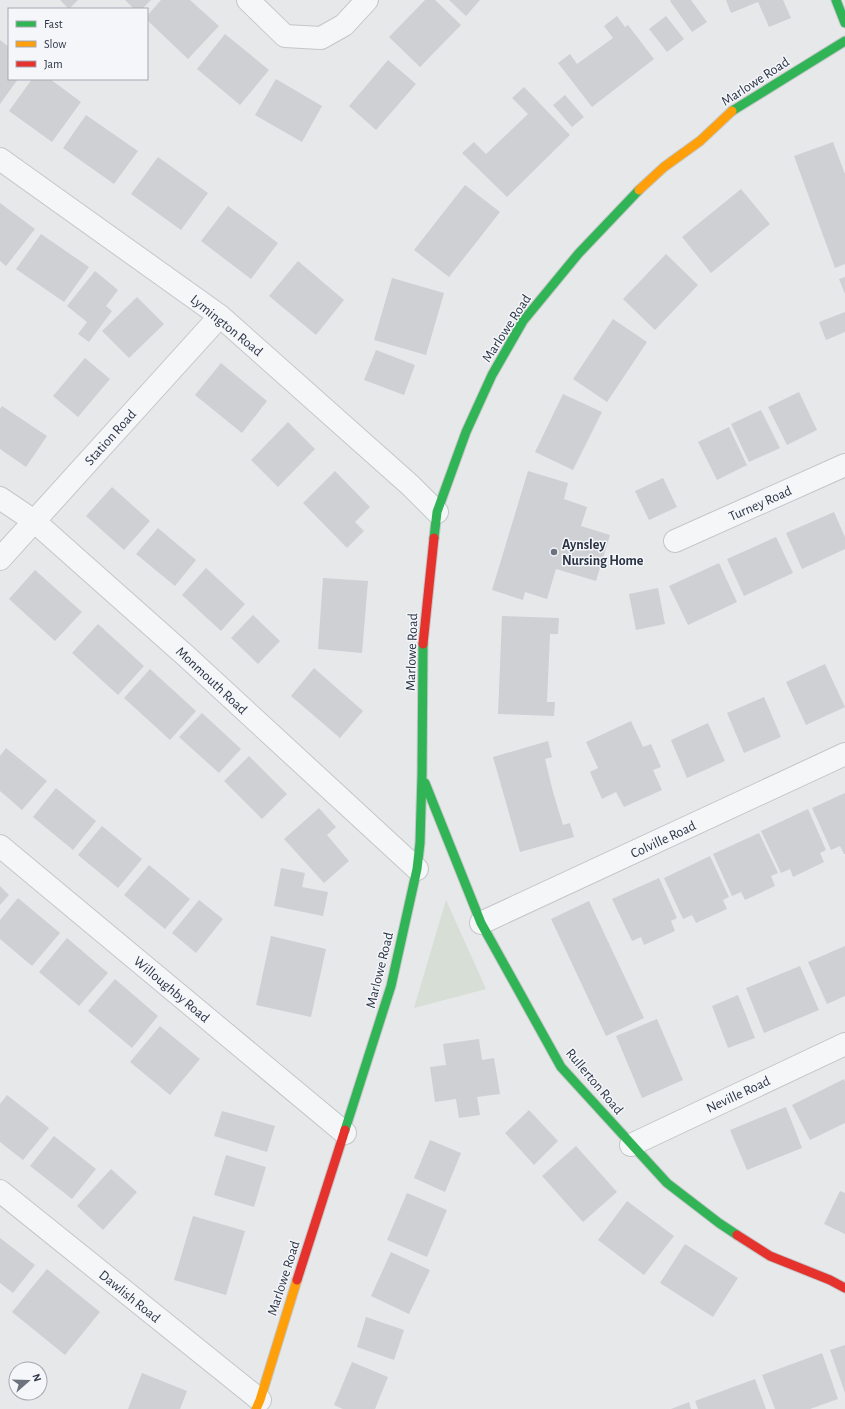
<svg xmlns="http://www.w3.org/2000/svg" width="845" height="1409" font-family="'Alegreya Sans',sans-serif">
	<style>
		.green { fill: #d6ded6 }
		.building { fill: #ced0d3 }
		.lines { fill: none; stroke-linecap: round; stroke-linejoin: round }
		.street-casing { stroke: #c4c6c8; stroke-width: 24 }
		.fast-casing { stroke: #c4c6c8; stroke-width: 11 }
		.slow-casing { stroke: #c4c6c8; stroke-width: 11 }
		.jam-casing { stroke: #c4c6c8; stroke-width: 11 }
		.street { stroke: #f5f6f7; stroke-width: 22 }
		.fast { stroke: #30b455; stroke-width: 9 }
		.slow { stroke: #ff9f0a; stroke-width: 9 }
		.jam { stroke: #e5322d; stroke-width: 9 }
		.poi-dot { fill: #6c737f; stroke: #f4f6f9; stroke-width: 1.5 }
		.labels { text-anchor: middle; stroke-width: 3; stroke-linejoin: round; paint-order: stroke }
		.street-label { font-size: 14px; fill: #2b3445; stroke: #f4f6f9 }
		.poi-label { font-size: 14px; font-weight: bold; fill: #2b3445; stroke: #f4f6f9; text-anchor: start }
	</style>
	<rect width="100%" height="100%" fill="#e6e8ea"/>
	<path class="green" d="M446,900L486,989L414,1008Z"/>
	<path class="building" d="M60,0H78L69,9Z
		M125,0H151L142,9H134Z
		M161,0H190L219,26L188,59L147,20V16Z
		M425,0H435L461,25L420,67L389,37Z
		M449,0H480L466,16Z
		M671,0H691L707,22L692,32L670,1Z
		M726,0H783L791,18L769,27L758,2L731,13Z
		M617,16L625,27L628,25L654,59L592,107L558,63L570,54L577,64L613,38L604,26Z
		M666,16L684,39L667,52L649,29Z
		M225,34L269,70L240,105L197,69Z
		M0,40L9,47V79H18L0,104Z
		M388,60L416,84L376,130L349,106Z
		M32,79H50L81,102L52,142L9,111Z
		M276,79L322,106L302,142L255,115Z
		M524,87L570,135L507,197L462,153L474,142L486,154L528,114L512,98Z
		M565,95L584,117L572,127L553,105Z
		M86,115L138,151L114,184L63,148Z
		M833,142L845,174V264L835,268L794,156Z
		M158,157L208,193L181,230L131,194Z
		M465,185L500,212L449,277L414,250Z
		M741,189L770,224L711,273L682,237Z
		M0,203L35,229L6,266L0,261Z
		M228,206L278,243L251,279L201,241Z
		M41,234L89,267L64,302L16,269Z
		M666,254L698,285L655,330L623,299Z
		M298,261L344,300L316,335L269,296Z
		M95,271L118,290L106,306L112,311L89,342L78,334L87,322L67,306Z
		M845,277V294L839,279Z
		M392,278L444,293L426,355L374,340Z
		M137,297L164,324L129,358L102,331Z
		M845,312V332L826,340L819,322Z
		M613,319L647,342L607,402L573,379Z
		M376,350L415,365L404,395L364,380Z
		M85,358L110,379L78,417L53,396Z
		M221,363L267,401L242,433L195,395Z
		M799,392L817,430L787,445L768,407Z
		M563,394L602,412L573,470L535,452Z
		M2,406L47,436L26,467L0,449V409Z
		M761,410L780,448L749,462L731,424Z
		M288,422L315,449L278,487L251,460Z
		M729,427L747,465L717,480L698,442Z
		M335,471L370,507L355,522L364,531L347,548L303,503Z
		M528,471L568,483L564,499L587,507L581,526L610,535L596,581L556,569L547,599L525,592L523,600L492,590Z
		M663,478L677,507L649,520L635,491Z
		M112,487L150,521L124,550L86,516Z
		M834,512L845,537V549L802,569L786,533Z
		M158,528L196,560L175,586L136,554Z
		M776,537L793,573L744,596L727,559Z
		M719,563L737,602L688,625L669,586Z
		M206,568L245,604L221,631L182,595Z
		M35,570L82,612L55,641L9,599Z
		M323,578L368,581L362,653L318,649Z
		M658,588L665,624L636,630L629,594Z
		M253,615L280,641L258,664L231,638Z
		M502,616L559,618L558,634H550L547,702H555L554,716L498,714Z
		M98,624L144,666L118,695L72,653Z
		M825,664L845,707L806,725L786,682Z
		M314,668L363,711L340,738L291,696Z
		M150,669L196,711L170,740L124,698Z
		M764,697L781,737L744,753L727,713Z
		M202,713L241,749L219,773L179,737Z
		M631,721L643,747L651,744L661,767L653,770L662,790L624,807L616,792L602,799L590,772L598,768L586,742Z
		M708,723L725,761L687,778L671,740Z
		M548,741L552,757L545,759L553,792L563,825L570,823L574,837L520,852L493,757Z
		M6,748L47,781L22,810L0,791V756Z
		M249,756L287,794L262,819L224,781Z
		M56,788L96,821L73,850L33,817Z
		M845,793V854H844L840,846L831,850L812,808Z
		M319,808L336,827L327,835L349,861L324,883L284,839Z
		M808,809L826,850L820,853L824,862L793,877L790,869L781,873L761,831Z
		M102,826L142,859L118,888L78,855Z
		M759,833L778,873L771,876L775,886L745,900L741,892L732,896L713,854Z
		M710,856L729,897L723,900L727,909L696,923L692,915L683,919L664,878Z
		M149,865L190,899L165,929L124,895Z
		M281,868L305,873L302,887L328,892L323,916L274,906Z
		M659,878L677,918L671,921L675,931L644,945L641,937L632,941L612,899Z
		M0,886L9,895L0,905Z
		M18,898L60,933L32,966L0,939V920Z
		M199,900L223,919L196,953L172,933Z
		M589,901L644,1018L606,1036L551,919Z
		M271,936L326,949L311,1017L256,1005Z
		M67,938L108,973L79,1006L39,972Z
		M845,946V996L827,1004L808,962Z
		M800,966L819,1010L764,1033L746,988Z
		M115,979L158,1016L132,1048L88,1011Z
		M738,995L755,1038L728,1048L712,1006Z
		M657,1019L683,1080L642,1098L616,1036Z
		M160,1026L200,1059L170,1095L130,1062Z
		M479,1039L482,1060L494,1058L500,1094L477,1097L480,1115L459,1118L456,1099L435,1102L430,1067L446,1065L443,1044Z
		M844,1079L845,1082V1123L810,1140L792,1105Z
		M7,1095L49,1128L23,1160L0,1142V1104Z
		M786,1107L802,1148L747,1170L730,1130Z
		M529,1110L558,1141L534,1165L505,1133Z
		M222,1111L275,1126L267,1152L214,1136Z
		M54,1136L96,1169L72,1199L30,1166Z
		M430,1140L461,1153L445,1192L414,1178Z
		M576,1146L617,1192L583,1222L542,1176Z
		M226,1155L266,1167L254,1207L214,1195Z
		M111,1169L137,1192L103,1230L77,1206Z
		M840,1191L845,1193V1234L824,1224Z
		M407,1193L447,1210L427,1257L387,1240Z
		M627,1201L674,1236L644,1275L598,1240Z
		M193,1216L245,1231L226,1295L174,1280Z
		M0,1238L35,1265L13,1293L0,1283Z
		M685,1244L738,1278L713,1317L660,1283Z
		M391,1252L430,1270L409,1314L371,1296Z
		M47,1269L100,1312L65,1355L12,1312Z
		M366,1317L404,1330L394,1360L357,1347Z
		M845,1345V1393L830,1350Z
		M822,1353L838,1399L810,1409H775L762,1375Z
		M352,1362L388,1377L375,1409H343L334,1405Z
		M142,1373L187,1391L180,1409H128Z
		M755,1379L766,1409H698L695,1401Z
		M689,1402L691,1409H671Z"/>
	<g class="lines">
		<defs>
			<path id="street" d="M248,0L285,36L321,38L344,25L367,0
				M0,159L220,316L410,485L437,512
				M0,498L34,521L186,656L417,869
				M675,541L845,465
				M0,559L220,316
				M0,846L345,1133
				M481,923L845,754
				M631,1145L845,1044
				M0,1191L260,1400"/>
			<path id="fast" d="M836,0L845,23
				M732,111L845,41
				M434,538L437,512L466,432L492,375L523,321L579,253L639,190
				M425,783L481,923L561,1067L667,1183L719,1223L737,1235
				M345,1130L391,986L417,869L420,843L422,774L423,644"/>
			<path id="slow" d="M639,190L664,167L700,141L732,111
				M256,1409L260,1400L297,1280"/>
			<path id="jam" d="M423,644L434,538
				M737,1235L770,1256L830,1280L845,1288
				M297,1280L345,1130"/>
		</defs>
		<use href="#street" class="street-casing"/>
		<use href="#fast" class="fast-casing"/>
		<use href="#slow" class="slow-casing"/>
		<use href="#jam" class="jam-casing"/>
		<use href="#street" class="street"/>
		<use href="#fast" class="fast"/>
		<use href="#slow" class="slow"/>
		<use href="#jam" class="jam"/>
	</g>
	<circle class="poi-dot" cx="554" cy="552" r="4"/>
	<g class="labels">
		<g class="street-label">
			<text transform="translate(755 81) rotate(-33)" y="5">Marlowe Road</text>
			<text transform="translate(227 325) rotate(39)" y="5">Lymington Road</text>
			<text transform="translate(506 328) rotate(-57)" y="5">Marlowe Road</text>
			<text transform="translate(110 437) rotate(-48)" y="5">Station Road</text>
			<text transform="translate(760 503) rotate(-24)" y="5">Turney Road</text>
			<text transform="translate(411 652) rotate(-88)" y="5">Marlowe Road</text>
			<text transform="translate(212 680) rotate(43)" y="5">Monmouth Road</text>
			<text transform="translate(663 839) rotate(-25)" y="5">Colville Road</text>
			<text transform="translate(379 970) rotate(-76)" y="5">Marlowe Road</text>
			<text transform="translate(172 989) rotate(40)" y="5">Willoughby Road</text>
			<text transform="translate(595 1081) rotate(50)" y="5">Rullerton Road</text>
			<text transform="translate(738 1094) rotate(-25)" y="5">Neville Road</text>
			<text transform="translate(283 1278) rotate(-72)" y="5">Marlowe Road</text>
			<text transform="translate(130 1296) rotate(39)" y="5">Dawlish Road</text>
		</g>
		<g class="poi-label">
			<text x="562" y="549">Aynsley<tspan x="562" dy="16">Nursing Home</tspan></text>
		</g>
	</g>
	<rect x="8" y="8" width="140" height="72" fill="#f4f6f9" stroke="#a4a8b1"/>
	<rect x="16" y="21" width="20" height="6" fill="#30b455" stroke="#a4a8b1"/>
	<text x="44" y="28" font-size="12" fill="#2b3445">Fast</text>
	<rect x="16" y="41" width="20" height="6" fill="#ff9f0a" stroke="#a4a8b1"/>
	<text x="44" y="48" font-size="12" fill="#2b3445">Slow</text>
	<rect x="16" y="61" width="20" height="6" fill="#e5322d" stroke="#a4a8b1"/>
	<text x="44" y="68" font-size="12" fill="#2b3445">Jam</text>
	<g transform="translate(28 1381) rotate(70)"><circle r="19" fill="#f4f6f9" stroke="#a4a8b1"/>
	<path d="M0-3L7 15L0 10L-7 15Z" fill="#6c737f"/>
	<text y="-6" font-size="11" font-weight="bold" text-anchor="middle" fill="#2b3445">N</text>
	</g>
</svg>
